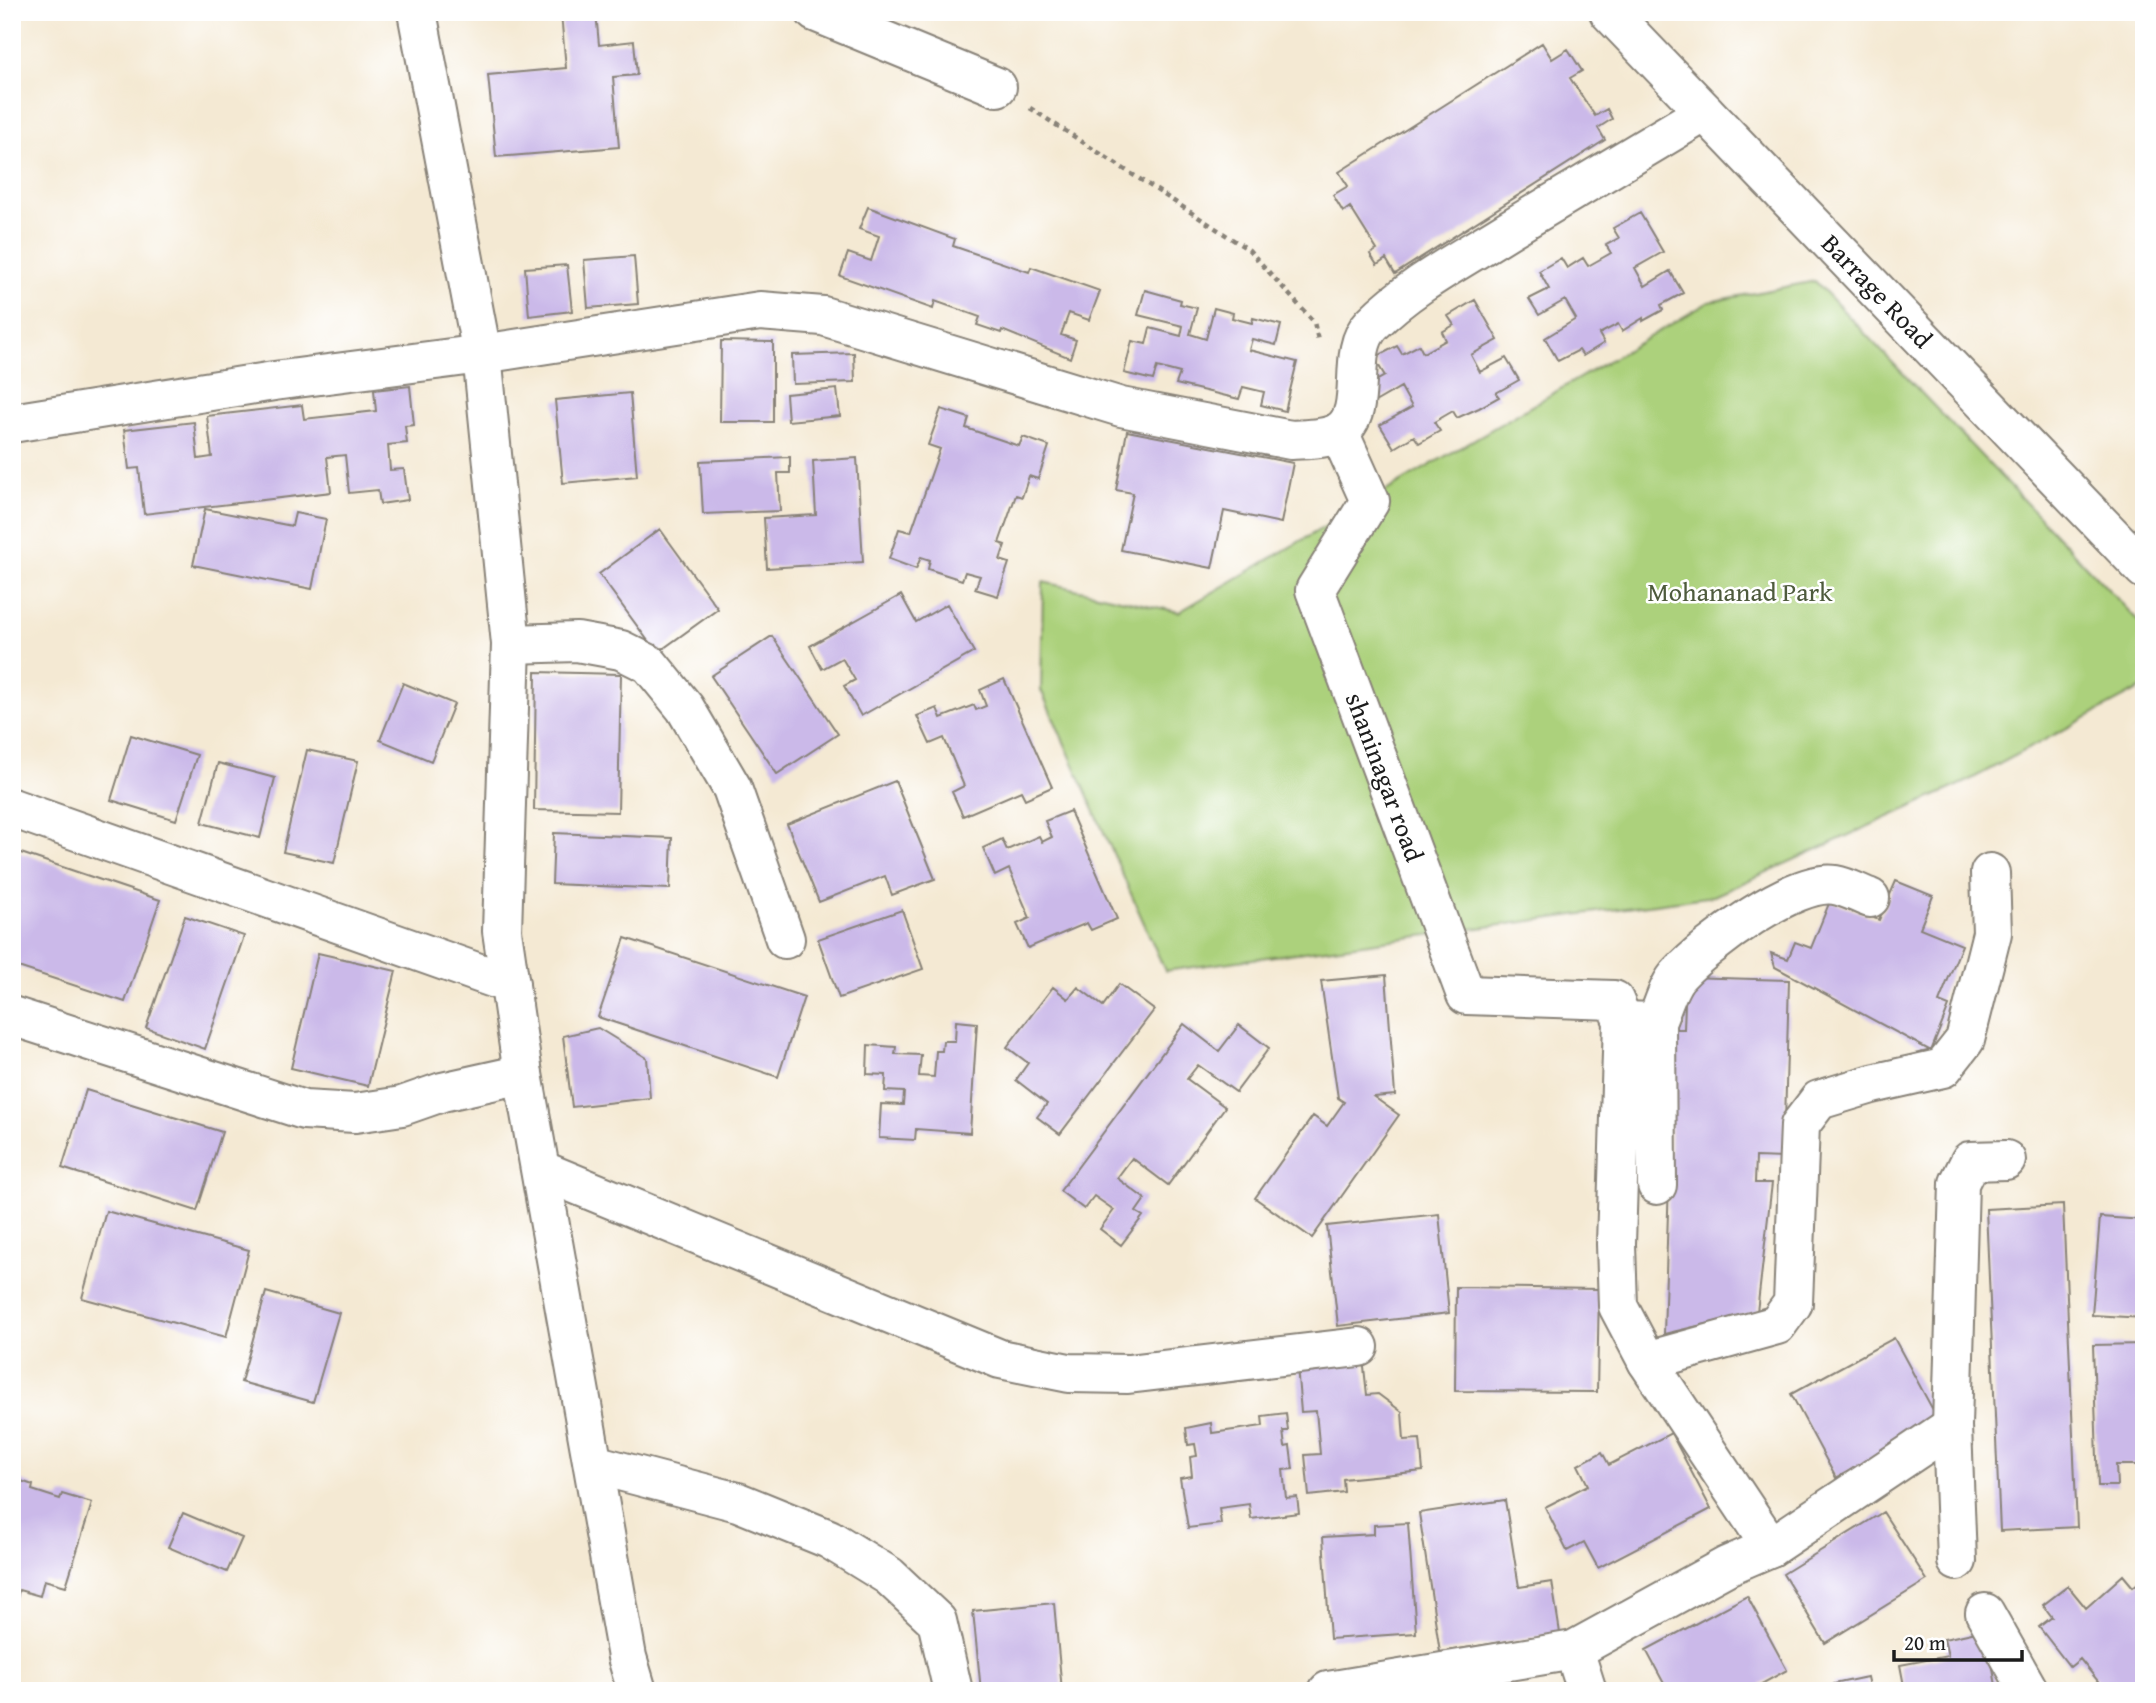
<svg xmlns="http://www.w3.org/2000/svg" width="2156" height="1703" font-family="'Gentium Book Plus',serif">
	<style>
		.green { fill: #acd17b; stroke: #64764c; stroke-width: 2 }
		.building { fill: #cbb9e9 }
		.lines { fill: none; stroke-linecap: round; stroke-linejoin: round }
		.minor-casing { stroke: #888278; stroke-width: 42 }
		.path { stroke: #888278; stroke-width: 4.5; stroke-dasharray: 5 5; stroke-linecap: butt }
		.minor { stroke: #fff; stroke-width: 38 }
		.labels { text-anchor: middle; stroke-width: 5; stroke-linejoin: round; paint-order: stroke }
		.street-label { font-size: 26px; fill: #1c1c1c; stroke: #fff }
		.park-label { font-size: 26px; fill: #4e5b3d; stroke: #fff }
	</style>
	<rect width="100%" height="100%" fill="#fff"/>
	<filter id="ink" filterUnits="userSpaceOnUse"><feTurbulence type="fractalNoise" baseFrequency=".0143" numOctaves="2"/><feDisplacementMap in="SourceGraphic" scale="14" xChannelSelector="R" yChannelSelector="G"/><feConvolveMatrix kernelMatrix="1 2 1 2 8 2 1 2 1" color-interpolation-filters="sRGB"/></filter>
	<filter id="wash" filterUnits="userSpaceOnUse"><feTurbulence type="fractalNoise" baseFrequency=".00686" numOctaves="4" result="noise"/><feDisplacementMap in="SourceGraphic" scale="28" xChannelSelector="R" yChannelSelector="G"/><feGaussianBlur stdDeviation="1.57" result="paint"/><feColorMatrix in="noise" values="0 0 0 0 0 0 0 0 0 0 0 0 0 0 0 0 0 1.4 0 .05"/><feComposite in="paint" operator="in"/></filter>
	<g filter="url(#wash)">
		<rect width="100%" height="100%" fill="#f4e9d3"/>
		<path class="green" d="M1815,281L2144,627V687L1964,783L1714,896L1165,971L1041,690L1043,582L1179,612L1709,302Z"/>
		<g id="blocks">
			<path class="building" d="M596,12L599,45L634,41L637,75L613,77L619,147L496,157L488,75L566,68L561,14Z
				M1542,43L1552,59L1568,49L1582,71L1570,78L1595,116L1607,109L1612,119L1598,128L1605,140L1395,274L1386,259L1377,265L1370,254L1377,250L1350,207L1343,212L1333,195L1348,186L1339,172Z
				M868,207L955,239L953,246L1029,272L1031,267L1100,291L1089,320L1069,313L1061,335L1076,340L1070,358L1002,330L1001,333L977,325L980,317L935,301L933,309L840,276L848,253L871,261L879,236L859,229Z
				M1640,213L1663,252L1635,268L1645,286L1670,271L1683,293L1661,305L1663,310L1643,321V318L1622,331L1618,324L1599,334L1604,343L1583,356L1579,350L1558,361L1545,338L1576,319L1565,300L1539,315L1529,299L1549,289L1539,271L1561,258L1567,268L1583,258L1588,266L1611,253L1606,245L1619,238L1613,228Z
				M634,256L638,304L588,308L584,260Z
				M567,265L572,311L529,316L525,268Z
				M1145,290L1181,300L1180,304L1197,308L1190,334L1206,339L1214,308L1233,313L1232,318L1252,323L1253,318L1281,325L1276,345L1252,339L1249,350L1297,362L1285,411L1261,405L1264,392L1243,387L1239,399L1176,384L1180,373L1157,367L1153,380L1124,373L1132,341L1146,344L1150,328L1181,336L1183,326L1138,315Z
				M1475,300L1498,340L1471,355L1480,372L1506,358L1519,380L1496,393L1499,397L1479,408L1457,418L1453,411L1434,422L1440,431L1419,443L1414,436L1394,448L1380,425L1412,407L1401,387L1375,402L1365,387L1385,376L1374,358L1397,346L1402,354L1419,345L1423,353L1446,340L1442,332L1454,325L1448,316Z
				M721,341L773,342V422H720Z
				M854,353L855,382L793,384L792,355Z
				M410,386L414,425L405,426L407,443L388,445L390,470L404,469L408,500L380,504L378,490L349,493L345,455L327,457L331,492L144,514L139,468L129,469L124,430L194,422L198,459L212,457L207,416L302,405L304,419L376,411L374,390Z
				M837,389L840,416L788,421L786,394Z
				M630,393L637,476L563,483L555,400Z
				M941,409L969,418L966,428L1019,446L1023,437L1049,446L1038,479L1029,476L1022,497L1016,495L999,543L1005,545L1000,560L1009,563L998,596L975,589L980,576L965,572L962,580L928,569L930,560L921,557L916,569L889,559L899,529L911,532L940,449L928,445Z
				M1127,431L1293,463L1281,523L1224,511L1212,568L1121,550L1133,493L1116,490Z
				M790,457V473H778L780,511L703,514L700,461Z
				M857,458L863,562L767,568L764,518L816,515L813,461Z
				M205,509L292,526L295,513L326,519L312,589L193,565Z
				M660,529L718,609L657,653L599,574Z
				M901,595L916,622L947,604L974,652L861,716L844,686L855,680L842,658L822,669L810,646Z
				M772,636L838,734L777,774L711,676Z
				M536,672L621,674L618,812L534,810Z
				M1004,679L1052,787L1025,799L1021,791L963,816L952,792L964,786L944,738L930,744L917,716L937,708L941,718L974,705L976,710L986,706L980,690Z
				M403,683L454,704L431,761L380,740Z
				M131,735L197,755L176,820L111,800Z
				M307,750L358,761L334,863L283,852Z
				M218,763L275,778L260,838L202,823Z
				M895,781L935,879L892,895L885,876L819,902L787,824Z
				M1070,811L1117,919L1091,930L1087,923L1028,948L1017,924L1030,918L1009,869L995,876L983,848L1002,839L1007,850L1039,836L1042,842L1052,837L1045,821Z
				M554,833L672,838L670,889L552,884Z
				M12,850L160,900L125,1002L12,965Z
				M1896,881L1933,896L1920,928L1962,945L1939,1002L1949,1006L1931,1051L1775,967L1771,953L1788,959L1795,942L1811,948L1830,901L1879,920Z
				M902,910L923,969L839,998L818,939Z
				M185,916L244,936L205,1049L146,1028Z
				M625,938L804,997L778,1077L598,1017Z
				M318,953L396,971L368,1086L291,1068Z
				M1386,975L1395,1095L1374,1097L1399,1115L1312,1238L1255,1198L1313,1116L1327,1126L1344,1102L1338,1098L1321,981Z
				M1686,977L1789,980L1784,1158L1756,1157L1755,1183H1772L1757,1312L1664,1334L1674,1029H1684Z
				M1119,984L1154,1010L1060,1134L1037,1117L1047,1104L1016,1080L1028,1063L1007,1047L1053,987L1068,999L1078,987L1103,1006Z
				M956,1021L977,1023L970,1133L916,1129L915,1140L879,1138L881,1104L903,1105L904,1092L885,1091L886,1075L867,1074L868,1045L896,1047L895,1054L921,1055L919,1076L934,1077L936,1051H942L943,1041H955Z
				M1184,1024L1219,1051L1239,1025L1269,1048L1236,1092L1198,1065L1187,1079L1225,1107L1168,1185L1132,1158L1117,1178L1145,1199L1136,1212L1143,1216L1121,1245L1100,1229L1114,1210L1094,1196L1084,1209L1060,1191Z
				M598,1028L647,1058L650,1098L572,1107L563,1036Z
				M86,1090L222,1132L197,1211L62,1168Z
				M2063,1205L2077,1527L2000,1531L1986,1209Z
				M106,1211L249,1250L226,1337L82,1298Z
				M1439,1214L1449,1313L1338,1326L1327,1226Z
				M2100,1217L2144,1220V1318L2092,1315Z
				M1456,1287L1599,1289L1597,1392L1455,1391Z
				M266,1292L339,1313L313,1402L241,1382Z
				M1894,1338L1940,1423L1836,1478L1791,1394Z
				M2144,1344V1465H2116L2117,1486H2098L2093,1345Z
				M1363,1358L1367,1395L1378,1394L1402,1412L1404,1440L1420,1439L1423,1471L1343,1479L1344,1492L1309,1496L1305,1455L1320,1454L1316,1411L1301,1412L1297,1366Z
				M1286,1413L1288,1431H1283L1285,1447L1290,1446L1293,1469L1283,1470L1286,1498L1297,1497L1299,1513L1251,1519L1249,1504L1219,1508L1221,1524L1188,1528L1180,1478L1192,1476L1190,1457L1197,1456L1195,1444L1188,1445L1186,1428L1211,1423L1212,1433L1263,1426L1262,1416Z
				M1671,1433L1711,1509L1598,1568L1584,1542L1567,1551L1545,1507L1588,1485L1578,1465L1602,1452L1609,1465Z
				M12,1478L33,1485L32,1490L60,1499L62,1494L92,1503L66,1586L44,1580L40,1596L19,1590L17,1598L12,1597Z
				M1505,1500L1519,1587L1552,1582L1560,1633L1440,1652L1419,1513Z
				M1883,1512L1927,1580L1825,1643L1783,1574Z
				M183,1513L242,1538L227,1572L168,1547Z
				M1408,1523L1416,1633L1330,1639L1323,1537L1374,1534V1525Z
				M2123,1575L2133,1587L2144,1578V1691H2085L2098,1681L2080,1659L2070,1667L2039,1627L2052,1617L2043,1605L2068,1586L2086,1608Z
				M1747,1596L1787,1670L1749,1691H1668L1646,1650Z
				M1054,1603L1062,1691H981L973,1611Z
				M1986,1630L1997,1691H1905L1900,1665L1948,1656L1944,1639Z
				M1867,1677L1870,1691H1835L1834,1684Z
				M12,1679L35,1691H12Z"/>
		</g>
	</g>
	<g filter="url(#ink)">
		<use href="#blocks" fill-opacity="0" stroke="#888278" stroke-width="2"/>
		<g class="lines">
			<defs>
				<g id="minor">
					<path d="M417,12L482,354L511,644L502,931L523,1074L627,1657L637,1691"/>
					<path d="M815,12L997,87"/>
					<path id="s1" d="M1609,12L2144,569"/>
					<path d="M12,423L274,381L482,354L760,311L823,316L1121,407L1291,440C1305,439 1326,440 1339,432C1371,411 1344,353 1372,324C1411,285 1462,259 1508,230C1574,191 1639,151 1705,112"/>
					<path id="s2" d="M1339,432L1370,501L1315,590L1466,995L1614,1000L1623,1021L1616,1244L1618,1306L1647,1361L1771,1547"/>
					<path d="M511,644L577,642L621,650L649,664L685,708L732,788L785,939"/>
					<path d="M12,808L510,984"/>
					<path d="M12,1016L304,1110L355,1113L402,1106L442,1092L523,1074"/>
					<path d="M1623,1021L1656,1022C1663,1007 1668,985 1679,974C1706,945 1795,878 1835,885C1847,887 1859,894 1870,898"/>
					<path d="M1656,1022L1657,1185"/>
					<path d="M541,1170L1000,1359L1069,1373L1128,1374L1359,1347"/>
					<path d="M1647,1361L1777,1325L1793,1303L1800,1125L1819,1100L1872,1084L1943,1068L1965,1040L1992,933L1990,873"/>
					<path d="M593,1464L738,1502L829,1539L889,1576L937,1621L953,1691"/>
					<path d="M1957,1561L1952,1426L1959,1183L1970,1161L2006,1160"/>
					<path d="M1985,1613L2029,1691"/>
					<path d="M1574,1650L1587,1691"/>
					<path d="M1328,1691L1574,1650L1727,1566L1771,1547L1952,1426"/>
				</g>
			</defs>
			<use href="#minor" class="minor-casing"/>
			<path class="path" d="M1030,108L1249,250L1314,322L1318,340"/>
			<use href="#minor" class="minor"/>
		</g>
	</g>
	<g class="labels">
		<g class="street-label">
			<text dy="9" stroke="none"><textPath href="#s1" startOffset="387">Barrage Road</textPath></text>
			<text dy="9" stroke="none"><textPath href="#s2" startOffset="380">shaninagar road</textPath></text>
		</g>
		<g class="park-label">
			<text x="1740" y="601">Mohananad Park</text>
		</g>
	</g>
	<rect width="2156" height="1703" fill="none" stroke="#fff" stroke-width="42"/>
	<path d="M1894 1650v10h128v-10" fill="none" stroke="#1c1c1c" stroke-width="3.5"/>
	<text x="1904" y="1650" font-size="21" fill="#1c1c1c" stroke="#ffffff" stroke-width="5" paint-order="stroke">20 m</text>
</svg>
